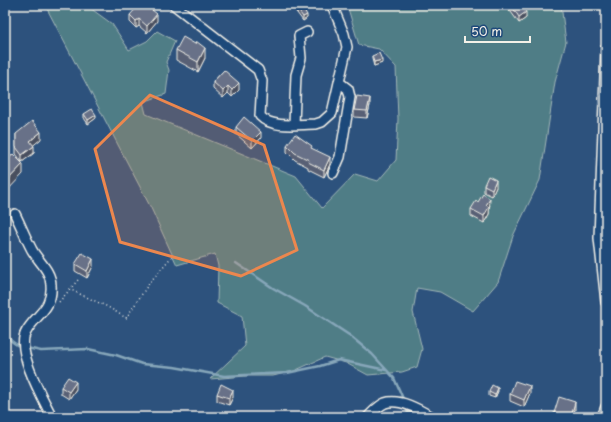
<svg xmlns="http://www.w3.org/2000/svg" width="611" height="422" font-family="'Playpen Sans',sans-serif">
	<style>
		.green { fill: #507d86; stroke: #a2b7b7 }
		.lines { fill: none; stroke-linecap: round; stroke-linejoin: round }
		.stream { stroke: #87a7ba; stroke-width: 2.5 }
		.minor-casing { stroke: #f4f1e8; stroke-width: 12 }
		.path { stroke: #f4f1e8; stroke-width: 1.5; stroke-dasharray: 1 3; stroke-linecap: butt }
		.minor { stroke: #1f4a7a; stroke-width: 9 }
		.wall { fill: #596175; stroke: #f4f1e8 }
		.shaded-wall { fill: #484f5f; stroke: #f4f1e8 }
		.building { fill: #677188; stroke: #f4f1e8 }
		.marked { fill: #ec874e; fill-opacity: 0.2; stroke: #ec874e; stroke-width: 3; stroke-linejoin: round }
	</style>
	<rect width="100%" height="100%" fill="#2d527d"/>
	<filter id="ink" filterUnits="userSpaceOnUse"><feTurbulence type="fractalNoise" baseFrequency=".025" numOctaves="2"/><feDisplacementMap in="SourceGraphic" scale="8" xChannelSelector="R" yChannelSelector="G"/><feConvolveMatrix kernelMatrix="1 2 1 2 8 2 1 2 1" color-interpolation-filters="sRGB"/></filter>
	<g filter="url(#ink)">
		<path class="green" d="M45,5H86L112,24L129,50L147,41L157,31L175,41L166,62L169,70L166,94L143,102L146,114L296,176L322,208L355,174L378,181L396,160L398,119L396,67L379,49L359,45L347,5H561L566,42L555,82L540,180L513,236L498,282L473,311L440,292L417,288L413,312L422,349L417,367L402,372L368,375L346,363L325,357L294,371L273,376H246L210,379L245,346L242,316L217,303L218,266L215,254L177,265L151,208Z"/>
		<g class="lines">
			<path class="stream" d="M236,263L273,288L305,306L349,335L372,354L394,378L404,401
				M5,333C10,340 13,344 22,347
				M27,348L41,351L88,349L116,355L142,364L174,367L224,376L287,373L320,366L339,360L386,370
				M406,408L408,413L417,417"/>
			<defs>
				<path id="minor" d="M174,5L258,70L262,81L260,116C272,129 299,124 316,124L322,122L332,113L347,47L344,34L332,5
					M606,48L599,238L606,302
					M294,124L296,75L301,58L299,36L307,32
					M333,173L340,157L350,97L348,89L339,82
					M15,214C21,226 26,239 32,250C39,262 51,271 51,285C53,309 36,314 26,332C15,350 43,399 52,417
					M368,417C373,412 378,406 385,403C400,398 420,410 432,417
					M602,417L606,407"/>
			</defs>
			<use href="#minor" class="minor-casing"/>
			<path class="path" d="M69,289L108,307L126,318L150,282L173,255
				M59,302L78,280"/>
			<use href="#minor" class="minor"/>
		</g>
		<path class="wall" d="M291,5H301L307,18L303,21Z
			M506,5H522L526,18L519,23Z
			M130,15L157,21L147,33L139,26L136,28L130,22Z
			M176,50L205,58L198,72L176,60Z
			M372,56L382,63L374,66L372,59Z
			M224,70L239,90L232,97L228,93L223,98L213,89V82Z
			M370,105L367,118L354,117V110Z
			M84,114L96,118L88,124L84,118Z
			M236,127L261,138L252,148L236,134Z
			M16,134L41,139L33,145L34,153L22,162L16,154Z
			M287,145L312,149L330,164L324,177L308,169V167L295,160L287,152Z
			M484,185L496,187L492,196L484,192Z
			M478,202L490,205L489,207V214L484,223L471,216V209Z
			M75,264L93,266L87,278L75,271Z
			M61,387L76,389L69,399L61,394Z
			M498,391L495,398L489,396V392Z
			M530,393L524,407L510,401V394Z
			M217,394L233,397L229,405L217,401Z
			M575,409L573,417H554V413Z"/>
		<path class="shaded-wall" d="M526,12V18L519,23V17Z
			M157,14V21L147,33V26Z
			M307,15V18L303,21V17Z
			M139,19V26L136,28V21Z
			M205,48V58L198,72V62Z
			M382,60V63L374,66V62Z
			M239,83V90L232,97V90Z
			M228,86V93L223,98V91Z
			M370,98V105L367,118V111Z
			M96,115V118L88,124V120Z
			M41,132V139L30,148V141Z
			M261,132V138L252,148V141Z
			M34,146V153L22,162V155Z
			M330,157V164L324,177V170Z
			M23,164V174L5,193V183Z
			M496,180V187L492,196V189Z
			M490,199L489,214L484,223V216L486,205Z
			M93,259V266L87,278V271Z
			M76,382V389L69,399V392Z
			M530,386V393L524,407V400Z
			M498,388V391L495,398V395Z
			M233,390V397L229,405V398Z
			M575,402V409L573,417H571Z"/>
		<path class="building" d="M139,5H141L142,6L144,5H146L157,14L147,26L139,19L136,21L130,15Z
			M294,5H301L307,15L303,17Z
			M511,5H522L526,12L519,17Z
			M183,37L195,44L196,41L205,48L198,62L176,50Z
			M379,53L382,60L374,62L372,56Z
			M224,70L239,83L232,90L228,86L223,91L213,82Z
			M357,96L370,98L367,111L354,110Z
			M92,109L96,115L88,120L84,114Z
			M244,117L261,132L252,141L236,127Z
			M32,121L41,132L30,141L34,146L22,155L16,147V134Z
			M295,134L312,146L311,148L330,157L324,170L308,162L309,160L295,153L287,145Z
			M13,154L23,164L5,183V163Z
			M488,176L496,180L492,189L484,185Z
			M483,194L490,199L486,205L489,207L484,216L471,209L476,201L478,202Z
			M82,253L93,259L87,271L75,264Z
			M68,377L76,382L69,392L61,387Z
			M515,381L530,386L524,400L510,394Z
			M221,384L233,390L229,398L217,394Z
			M492,385L498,388L495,395L489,392Z
			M559,397L575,402L571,417H567L554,413Z"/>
	</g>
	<path class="marked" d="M150,95L264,145L297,250L241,276L120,242L95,149Z"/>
	<rect width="611" height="422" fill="none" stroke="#1f4a7a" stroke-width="20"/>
	<rect x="10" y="10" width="591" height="402" fill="none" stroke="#f4f1e8" stroke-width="1.5" filter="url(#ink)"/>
	<path d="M465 36v6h65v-6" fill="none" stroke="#f4f1e8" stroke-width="2"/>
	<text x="471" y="36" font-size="12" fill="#f4f1e8" stroke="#1f4a7a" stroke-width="3" paint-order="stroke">50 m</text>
</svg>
